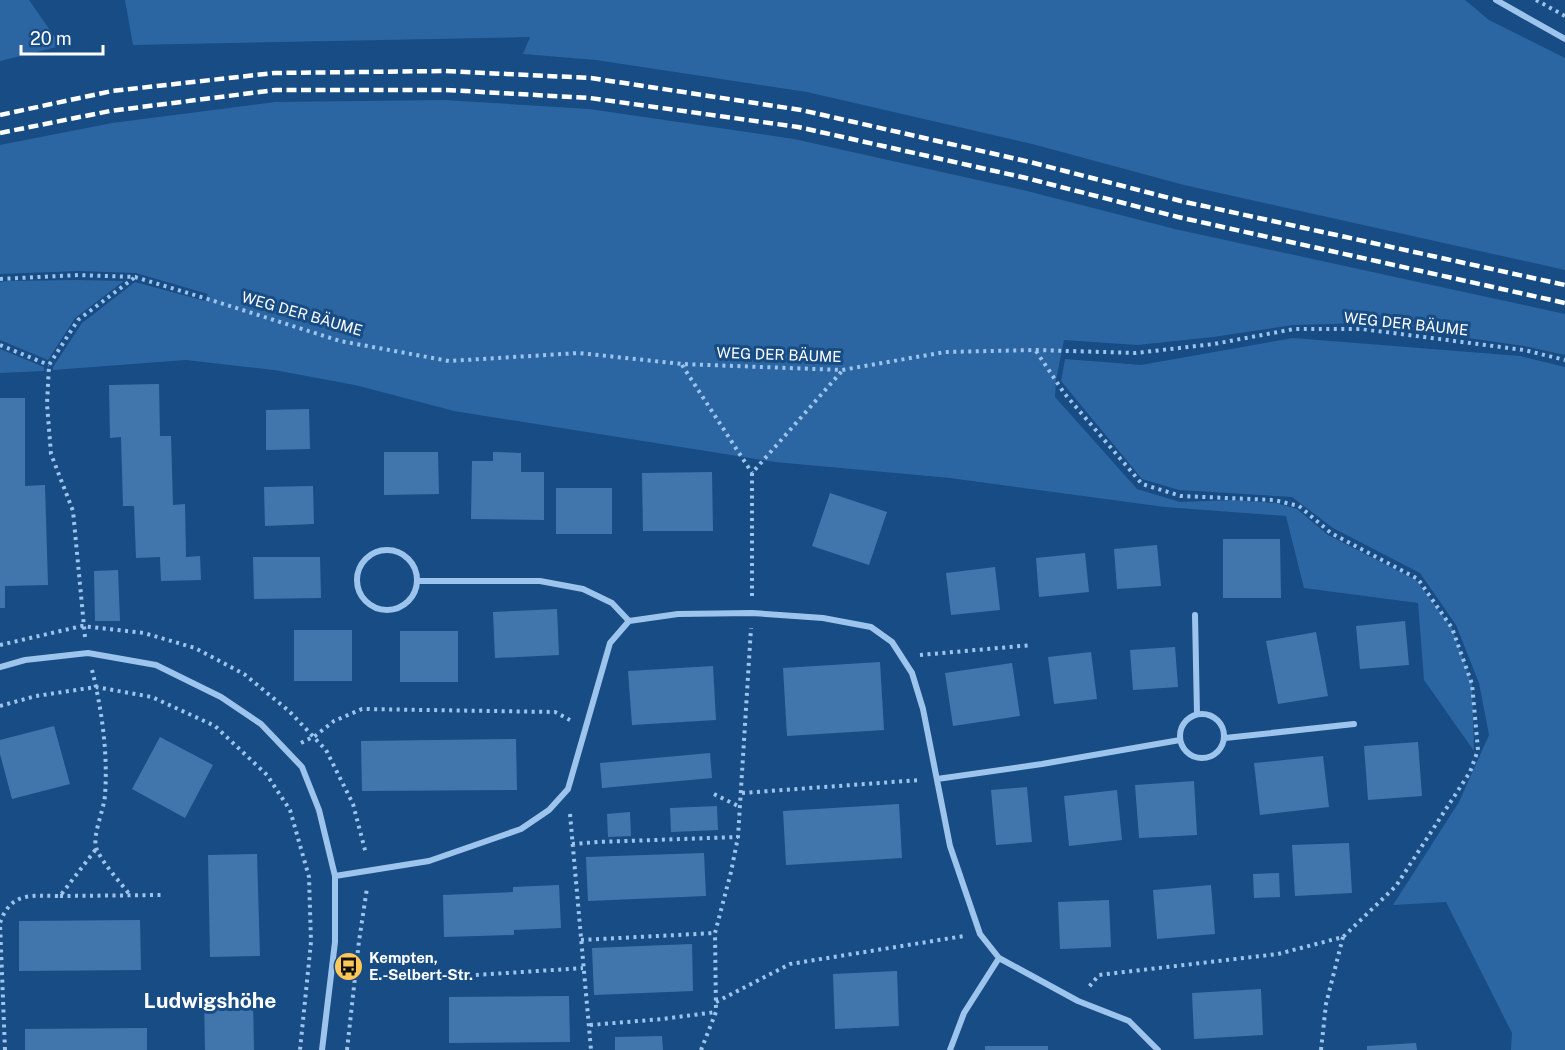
<svg xmlns="http://www.w3.org/2000/svg" width="1565" height="1050" font-family="'Public Sans',sans-serif">
	<style>
		.green { fill: #2b66a3 }
		.building { fill: #4176ad }
		.lines { fill: none; stroke-linecap: round; stroke-linejoin: round }
		.path { stroke: #9dc4ec; stroke-width: 4; stroke-dasharray: 3 4.5; stroke-linecap: butt }
		.minor { stroke: #9dc4ec; stroke-width: 6 }
		.rail { stroke: #fff; stroke-width: 4.5; stroke-dasharray: 10 4.5; stroke-linecap: butt }
		.labels { text-anchor: middle; stroke-width: 6; stroke-linejoin: round; paint-order: stroke }
		.street-label { font-size: 15px; fill: #fff; stroke: #184c84 }
		.poi-label { font-size: 15px; font-weight: bold; fill: #fff; stroke: #184c84; text-anchor: start }
		.district-label { font-size: 21px; font-weight: bold; fill: #fff; stroke: #184c84 }
	</style>
	<rect width="100%" height="100%" fill="#184c84"/>
	<path class="green" d="M0,0H29L61,46L0,61Z
		M125,0H1465L1489,20L1565,58V270L1184,185L1036,145L807,92L596,60L523,54L530,37L133,45Z
		M445,100L589,109L794,139L1023,190L1175,229L1565,314V355L1524,346L1364,323L1293,325L1213,337L1137,345L1064,340L1056,380L1055,397L1137,489L1180,502L1233,500L1276,503L1297,509L1328,535L1416,580L1452,628L1472,684L1474,751L1424,680L1418,603L1304,588L1286,516L1165,507L950,478L775,462L454,411L355,385L274,370L186,360L53,370V367L82,323L135,282L205,301L208,294L136,273L79,271L0,274V145L112,123L275,102Z
		M78,280L124,281L75,318L48,360L0,340V282L6,281Z
		M1293,338L1520,356L1565,367V1050H1511L1512,1033L1446,902L1393,905L1459,802L1489,735L1479,683L1456,625L1420,573L1333,528L1292,497L1179,490L1142,479L1061,381L1065,359L1141,365Z
		M0,349L44,367V371L0,373Z"/>
	<path class="building" d="M159,384L160,436H171L173,505L185,504L186,557L200,556L201,580L161,581L160,557L136,558L134,506H123L121,437L110,438L109,385Z
		M0,398H25V486L45,485L48,585L5,586V608H0Z
		M309,409L310,449L266,450V410Z
		M384,452H438L439,494L384,495Z
		M493,452L521,453V472H544V520L471,519L472,461H493Z
		M712,472L713,531H643L642,473Z
		M313,486L314,524L265,526L264,487Z
		M556,488H612V534H556Z
		M830,493L887,512L869,565L812,546Z
		M1223,539H1280L1281,598H1223Z
		M1157,545L1161,586L1117,589L1114,549Z
		M1085,553L1089,592L1039,597L1036,558Z
		M253,557H320L321,598L254,599Z
		M995,567L1000,610L951,615L946,573Z
		M118,570L120,621H95L94,571Z
		M557,609L559,655L495,658L493,612Z
		M1405,621L1409,665L1360,669L1356,626Z
		M294,630H352V681H294Z
		M400,631H458V682H400Z
		M1316,632L1328,696L1278,704L1266,641Z
		M1175,647L1178,687L1133,690L1130,650Z
		M1091,652L1097,699L1054,704L1048,657Z
		M880,662L884,730L787,736L783,668Z
		M1012,663L1020,716L953,726L945,673Z
		M713,666L716,720L632,725L628,671Z
		M54,726L70,784L12,799L0,754V740Z
		M160,737L213,765L185,818L132,789Z
		M516,739L517,790L362,791L361,741Z
		M1418,742L1422,796L1368,800L1364,746Z
		M710,753L712,778L602,788L600,763Z
		M1323,756L1329,807L1260,815L1254,763Z
		M1194,781L1197,835L1139,838L1135,785Z
		M1027,787L1032,842L996,845L991,790Z
		M1117,790L1122,840L1069,846L1064,796Z
		M899,804L902,858L786,865L783,811Z
		M717,806L718,830L671,832L670,808Z
		M630,812L631,836L608,837L607,814Z
		M1349,843L1352,893L1295,896L1292,845Z
		M704,853L706,896L588,901L586,857Z
		M257,854L260,956L210,957L208,855Z
		M1279,873L1280,897L1254,898L1253,874Z
		M559,885L561,928L514,930V935L444,937L443,895L513,892V887Z
		M1211,885L1215,934L1157,939L1153,890Z
		M1109,900L1111,947L1060,949L1058,902Z
		M140,920L141,970L19,971V921Z
		M692,944L693,991L594,995L592,948Z
		M897,971L899,1026L835,1029L833,974Z
		M1261,989L1263,1035L1194,1039L1192,993Z
		M253,995L254,1050H205L204,996Z
		M569,996L570,1042L449,1043V997Z
		M147,1028V1050H25V1029Z
		M662,1036L663,1050H615V1037Z
		M1416,1043L1417,1050H1367V1046Z
		M985,1046H1048V1050H985Z"/>
	<g class="lines">
		<path class="path" d="M1536,0L1565,16
			M0,279L78,275L135,277L211,300L340,341L449,361L579,353L682,364L842,370L945,352L1036,350L1136,353L1214,344L1294,329H1362L1524,350L1565,360
			M0,345L49,365
			M1036,351L1064,393L1142,484L1181,496L1274,500L1299,506L1331,533L1418,579L1452,628L1472,684L1478,750L1470,772L1396,886L1343,937L1278,954L1099,975L1088,988
			M682,365L752,473
			M752,596V473L842,371
			M85,637L73,511L51,454L47,404L49,365L78,320L134,278
			M0,645L82,626L144,633L195,648L244,674L289,711L326,750L353,804L366,854
			M920,655L1032,645
			M92,670C102,710 108,754 105,795C104,811 91,837 97,850C104,865 120,882 130,895
			M0,706L36,696L96,687L152,697L215,726L267,775L290,810L309,877L311,942L300,1050
			M301,743L315,736L334,721L362,709L555,712L570,720
			M742,793L920,780
			M714,794L740,807
			M570,814L591,1050
			M572,844L598,842L738,837
			M60,896L161,895
			M581,940L715,933
			M431,978L583,968
			M716,1002L790,964L964,936
			M590,1025L662,1019L716,1012
			M5,1050L0,923C11,891 32,896 60,896L96,849
			M347,1050L359,941L367,888
			M701,1050L716,1012L715,933L731,872L738,837L751,628
			M1321,1050L1326,1004L1343,937"/>
		<path class="minor" d="M1496,0L1565,39
			M357 580a30 30 0 1 1 60 0a30 30 0 1 1-60 0Z
			M418,581H540L583,589L612,603L629,621
			M1195,615L1197,714
			M0,667L25,660L88,653L156,665L221,697L261,724L302,767L319,810L335,876V942L322,1050
			M1180 736a22 22 0 1 1 44 0a22 22 0 1 1-44 0Z
			M1225,738L1354,724
			M937,779L1042,764L1180,740
			M335,876L429,861L521,829L549,810L568,789L610,643L629,621L678,614L752,613L823,618L871,627L892,642L912,673L923,709L950,846L980,934L999,958L1078,1001L1129,1021L1158,1050
			M950,1050L964,1013L999,958"/>
		<path class="rail" d="M0,115L112,91L274,73L444,71L591,78L801,110L1030,162L1181,201L1565,285
			M0,133L110,111L275,90H446L590,98L798,127L1026,178L1178,217L1565,303"/>
	</g>
	<defs>
		<symbol id="bus-disc" viewBox="-11 -11 22 22"><circle r="9.5" fill="#ffc858" stroke="#184c84"/><path d="M-5-6H5V4H4V6H2V4H-2V6H-4V4H-5ZM-3.5-4V0h7V-4ZM-3.5 1.2v1.5H-2V1.2ZM2 1.2v1.5H3.5V1.2Z" fill="#111"/></symbol>
	</defs>
	<g fill-rule="evenodd">
		<use href="#bus-disc" x="332" y="950" width="33" height="33"/>
	</g>
	<g class="labels">
		<g class="street-label">
			<text transform="translate(302 314) rotate(16)" y="5">WEG DER BÄUME</text>
			<text transform="translate(1406 324) rotate(6)" y="5">WEG DER BÄUME</text>
			<text transform="translate(779 355) rotate(2)" y="5">WEG DER BÄUME</text>
		</g>
		<g class="poi-label">
			<text x="369" y="963">Kempten,<tspan x="369" dy="17">E.-Selbert-Str.</tspan></text>
		</g>
		<g class="district-label">
			<text x="210" y="1008">Ludwigshöhe</text>
		</g>
	</g>
	<path d="M21 45v9h82v-9" fill="none" stroke="#ffffff" stroke-width="3"/>
	<text x="30" y="45" font-size="18" fill="#ffffff" stroke="#184c84" stroke-width="4.5" paint-order="stroke">20 m</text>
</svg>
